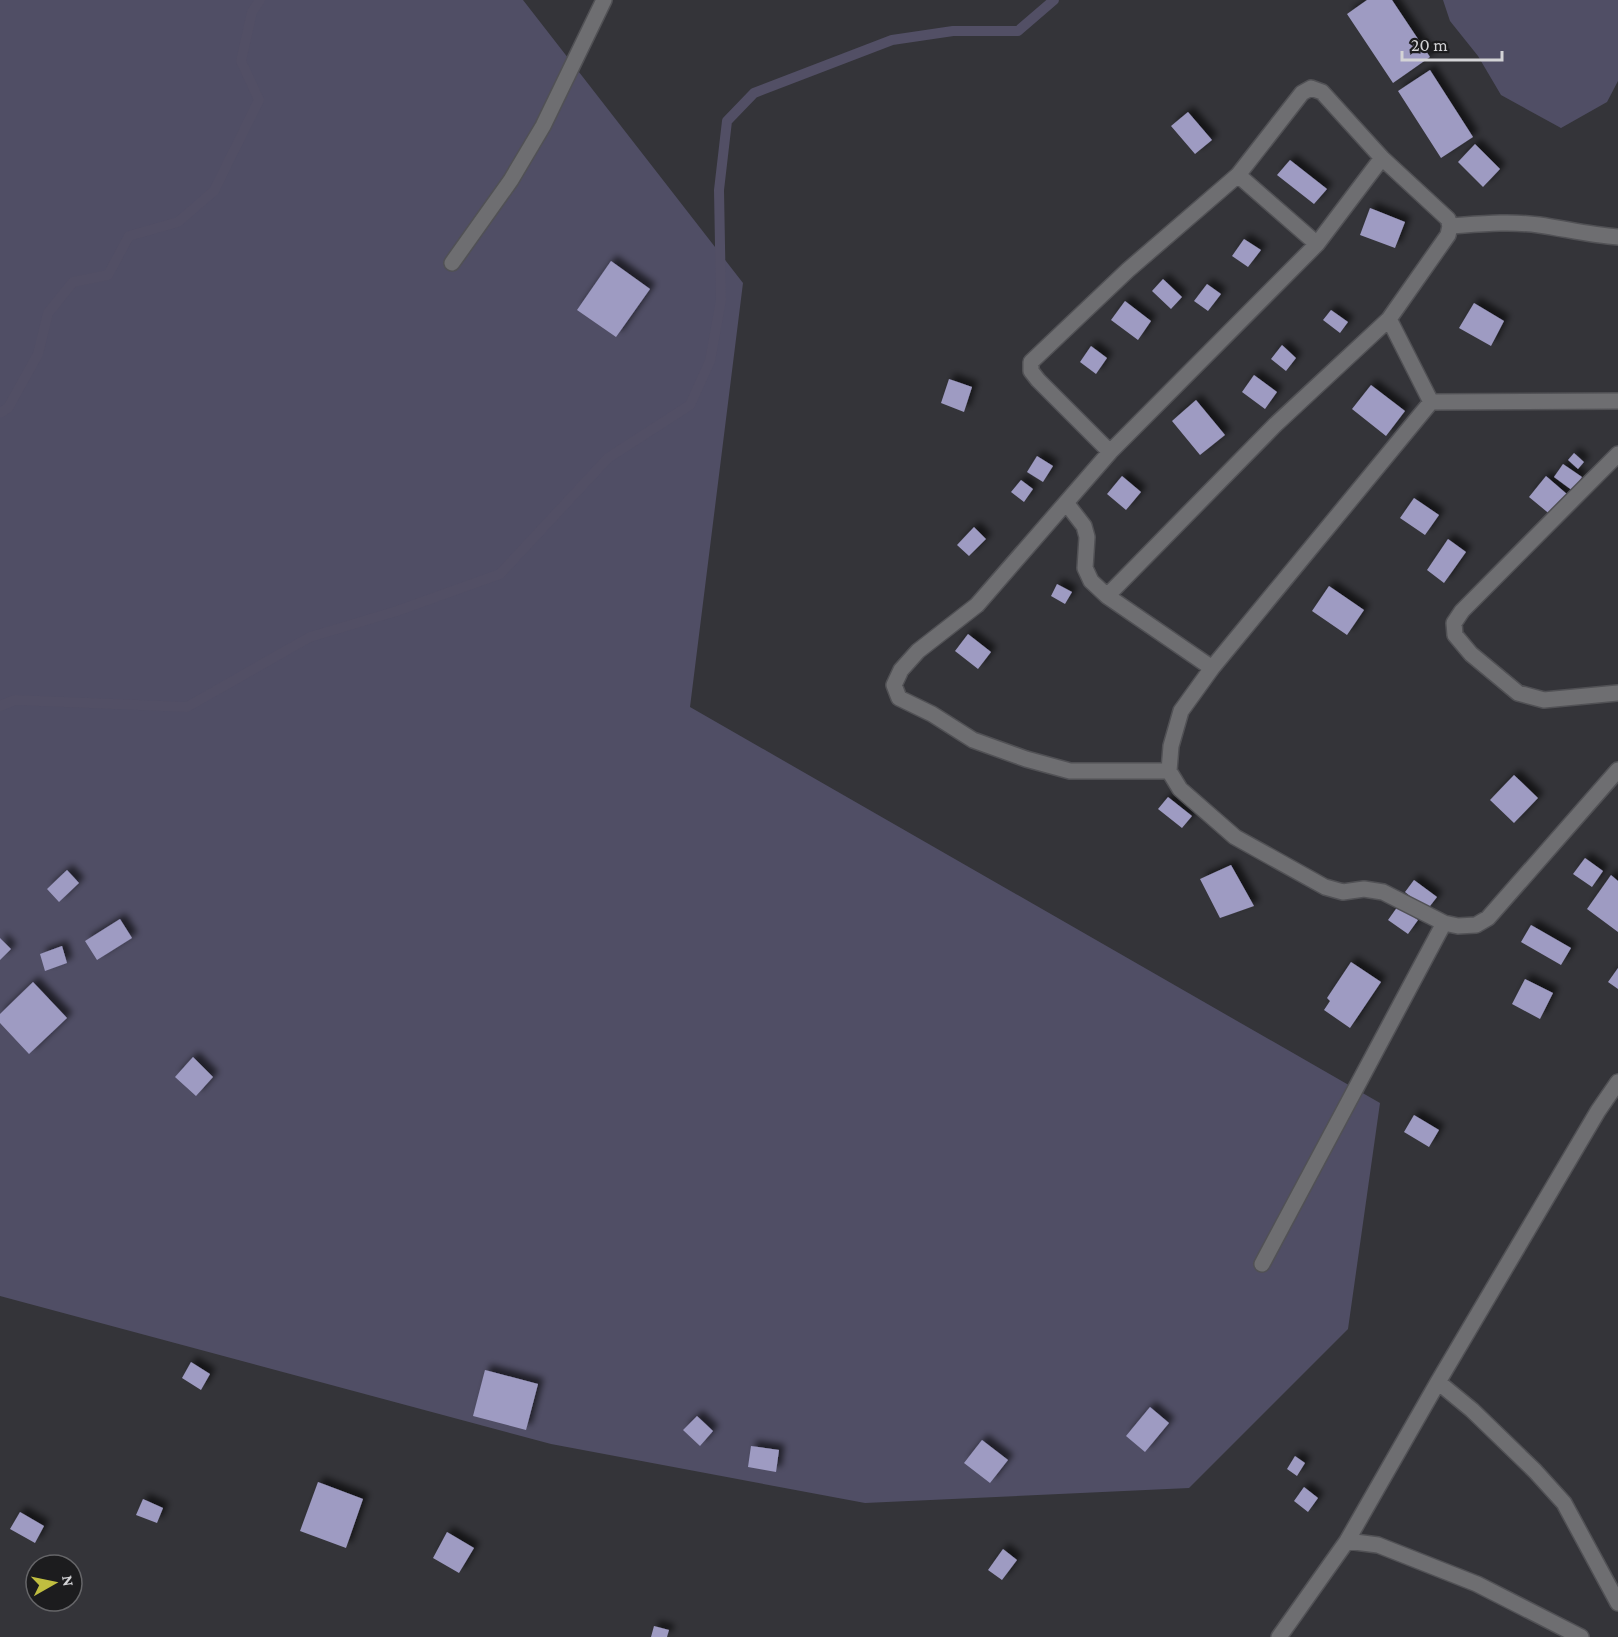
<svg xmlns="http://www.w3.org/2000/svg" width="1618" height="1637" font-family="'Crimson Pro',serif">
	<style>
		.green { fill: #504e65 }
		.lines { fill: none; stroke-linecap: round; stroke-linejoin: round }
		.stream { stroke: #524f65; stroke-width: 10 }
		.building { fill: #9e9bc2; filter: url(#shadow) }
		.minor-casing { stroke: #515155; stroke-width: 18 }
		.minor { stroke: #6e6e71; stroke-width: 15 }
	</style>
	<defs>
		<filter id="shadow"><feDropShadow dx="5.5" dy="-5.5" stdDeviation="3" flood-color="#0009"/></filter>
	</defs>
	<rect width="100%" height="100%" fill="#343439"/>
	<path class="green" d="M0,0H523L743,283L690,707L1380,1103L1348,1329L1189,1488L865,1503L551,1444L0,1296Z
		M1443,0H1618V81L1607,102L1561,128L1501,95L1478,56L1450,21Z"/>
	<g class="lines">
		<path class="stream" d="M0,413L8,408L38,354L48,313L73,282L108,275L129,236L178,222L214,191L259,100L241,61L252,12L260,0
			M0,706L15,700L187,707L310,637L397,611L500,574L608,458L690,405L710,361L721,300L719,190L727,121L754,93L892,40L953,31H1018L1054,0"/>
	</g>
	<path class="building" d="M1367,0H1392L1430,57L1393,83L1347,14Z
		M1430,70L1473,137L1441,158L1398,91Z
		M1188,112L1212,140L1195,154L1171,126Z
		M1475,144L1500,169L1483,187L1458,162Z
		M1290,160L1327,189L1314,204L1277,175Z
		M1370,208L1405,222L1395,248L1360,235Z
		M1244,239L1261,250L1248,267L1232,256Z
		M611,261L650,289L616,337L577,310Z
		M1163,279L1182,297L1171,309L1152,291Z
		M1207,284L1221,294L1208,311L1194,301Z
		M1125,301L1151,321L1138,340L1111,320Z
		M1474,303L1504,321L1491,346L1459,328Z
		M1331,310L1348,322L1340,333L1323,320Z
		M1282,345L1296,358L1286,371L1271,359Z
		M1091,346L1107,358L1096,374L1080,362Z
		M1254,375L1277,392L1265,409L1242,392Z
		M949,379L972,387L964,412L941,403Z
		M1371,385L1405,411L1386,436L1352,409Z
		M1196,400L1225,435L1200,455L1172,421Z
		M1574,453L1584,462L1578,469L1568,460Z
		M1037,456L1053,466L1043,482L1027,472Z
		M1563,464L1582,477L1573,491L1554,477Z
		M1122,476L1141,492L1126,510L1107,494Z
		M1546,476L1568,495L1552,516L1529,497Z
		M1021,480L1033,489L1024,502L1011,492Z
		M1414,498L1439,515L1425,535L1400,518Z
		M974,527L986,539L969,556L957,545Z
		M1448,539L1466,552L1444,583L1427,570Z
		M1057,584L1072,592L1065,604L1051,596Z
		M1329,586L1364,610L1347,635L1312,611Z
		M968,634L991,652L978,669L955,651Z
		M1514,775L1538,798L1514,823L1490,800Z
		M1168,797L1192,816L1182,828L1158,809Z
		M1585,858L1603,871L1592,887L1573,874Z
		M1231,865L1254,906L1220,918L1200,879Z
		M67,870L79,883L59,902L47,889Z
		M1611,875L1618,881V932L1587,909Z
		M1414,880L1437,897L1427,910L1405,892Z
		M1398,906L1418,920L1408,934L1388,920Z
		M120,919L132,938L97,960L85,941Z
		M1531,925L1571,948L1561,965L1521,942Z
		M0,938L11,949L0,960Z
		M62,946L67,963L45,971L40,954Z
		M1351,962L1381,982L1350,1028L1324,1010L1330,1001L1327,998Z
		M1618,968V989L1608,982Z
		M1525,979L1553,993L1540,1019L1512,1004Z
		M33,982L67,1018L29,1054L0,1023V1014Z
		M193,1057L213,1077L196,1096L175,1077Z
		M1414,1115L1439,1130L1429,1147L1404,1132Z
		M191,1362L210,1374L201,1390L182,1378Z
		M485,1370L538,1384L526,1430L473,1416Z
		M1150,1407L1169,1423L1145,1452L1126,1436Z
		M697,1416L713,1431L700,1446L683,1430Z
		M982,1440L1008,1460L990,1483L964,1463Z
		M751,1446L779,1450L776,1472L748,1467Z
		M1295,1456L1305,1463L1297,1476L1287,1469Z
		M318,1482L363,1499L346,1548L300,1531Z
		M1304,1487L1318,1498L1308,1512L1294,1501Z
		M143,1499L163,1508L157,1523L136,1515Z
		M20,1512L44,1526L35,1543L10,1529Z
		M447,1532L474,1548L459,1573L433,1558Z
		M1003,1549L1017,1560L1002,1580L988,1570Z
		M654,1626L669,1630L667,1637H651Z"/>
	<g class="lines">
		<defs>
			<path id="minor" d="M1238,175L1317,244
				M1450,226C1480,224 1510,221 1539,225C1566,229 1591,235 1618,237
				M452,263L511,180L543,126L604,0
				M1389,319L1431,402
				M1618,401L1431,402L1212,668L1181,711L1171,746L1169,771L1180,789L1235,837L1325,887L1343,892L1364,889L1383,892L1444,923L1458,926L1476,925L1488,918L1618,770
				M1618,454L1462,611L1454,623L1455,635L1471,654L1518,693L1544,700L1618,693
				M1067,504L1084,526L1087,537L1085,568L1091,581L1107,596L1212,668
				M1107,596L1275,425L1389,319L1448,235L1450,226L1448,219L1382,158L1322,92L1311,88L1302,93L1238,175L1128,270L1031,362V371L1038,380L1110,452
				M1169,771H1070L1026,759L973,740L932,714L899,698L894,685L901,670L918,651L977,605L1110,452L1317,244L1382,158
				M1262,1264L1444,923
				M1438,1382L1472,1410L1535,1471L1564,1503L1618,1603
				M1347,1541L1378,1545L1477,1584L1581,1637
				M1279,1637L1347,1541L1438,1382L1598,1111L1618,1082"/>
		</defs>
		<use href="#minor" class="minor-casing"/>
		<use href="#minor" class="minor"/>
	</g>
	<g transform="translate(54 1583) rotate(81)"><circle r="28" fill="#1c1c1e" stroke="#656568" stroke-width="1.5"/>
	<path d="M0-4.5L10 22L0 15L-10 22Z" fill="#c0be40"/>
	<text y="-9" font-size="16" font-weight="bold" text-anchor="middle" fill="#d3d3d6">N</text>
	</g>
	<path d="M1402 51v9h100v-9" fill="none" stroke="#d3d3d6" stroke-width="3"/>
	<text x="1411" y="51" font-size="18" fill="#d3d3d6" stroke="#1c1c1e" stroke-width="4.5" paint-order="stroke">20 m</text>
</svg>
